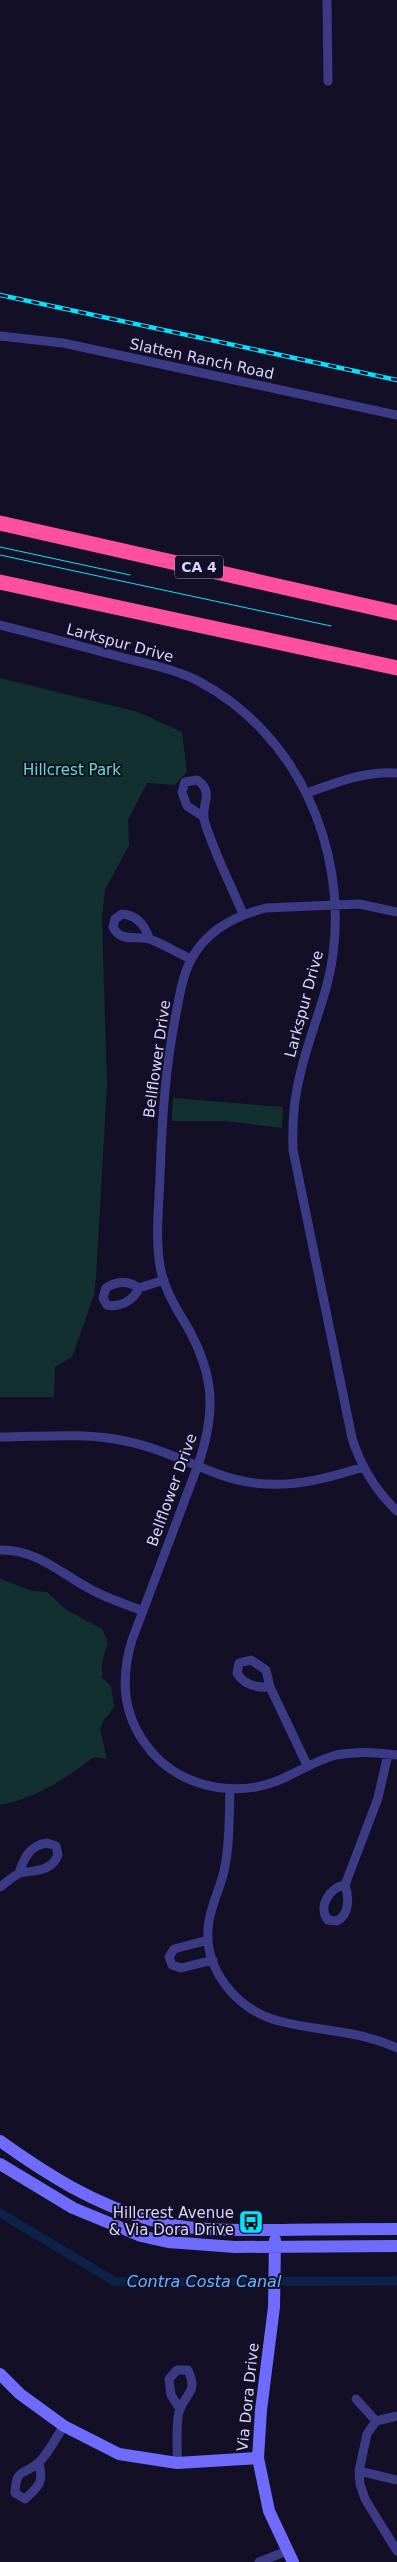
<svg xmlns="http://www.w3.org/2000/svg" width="397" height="2562" font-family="'DejaVu Sans',sans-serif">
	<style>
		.green { fill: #12302f }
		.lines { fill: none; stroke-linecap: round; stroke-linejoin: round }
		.canal { stroke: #0c2248; stroke-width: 9 }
		.street { stroke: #3d3a85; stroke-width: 9 }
		.secondary { stroke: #6f6bff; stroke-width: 12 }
		.highway { stroke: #ff4fa3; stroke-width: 15 }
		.tram { stroke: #00e5ff; stroke-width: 1 }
		.rail-casing { stroke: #00e5ff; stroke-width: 4.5 }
		.rail { stroke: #130f26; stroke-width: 2.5; stroke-dasharray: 8; stroke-linecap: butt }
		.labels { text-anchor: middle; stroke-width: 4; stroke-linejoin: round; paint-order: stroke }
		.shield { fill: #130f26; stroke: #9e99be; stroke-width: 1 }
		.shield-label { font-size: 14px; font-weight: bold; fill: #d9d4ff }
		.street-label { font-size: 15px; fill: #d9d4ff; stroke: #130f26 }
		.park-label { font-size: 15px; fill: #5fe0c0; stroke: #130f26 }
		.poi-label { font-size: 15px; fill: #d9d4ff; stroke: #130f26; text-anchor: end }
		.water-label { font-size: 16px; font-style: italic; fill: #62b6ff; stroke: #130f26 }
	</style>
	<rect width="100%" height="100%" fill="#130f26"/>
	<path class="green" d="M0,678L138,712L182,732L187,772L175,785L147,783L128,820L129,845L105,890L102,918L107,1085L96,1278L94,1295L72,1357L55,1367L54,1397H0Z
		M173,1098L283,1107L282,1128L224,1121H172Z
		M0,1579L33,1591L47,1592L65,1609L102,1629L108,1642L102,1662V1678L111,1686L114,1706L109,1715L104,1719L100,1729L107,1759L94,1757C66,1778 40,1796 5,1804H0Z"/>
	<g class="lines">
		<path class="canal" d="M0,2213L116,2282L397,2281"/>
		<path class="street" d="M327,0L328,81
			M0,336L63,343L397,415
			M0,625C40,635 81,646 121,657C147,664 176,669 200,682C297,734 347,847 333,954C328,994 310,1032 301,1071C294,1096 292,1123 293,1150L352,1438C361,1467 375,1490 397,1511
			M307,793C337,782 365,771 397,773
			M204,817L187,806L182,792L185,782L197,780C215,792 201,805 204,819C212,849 231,885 243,914
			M397,912L359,904L266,908C238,915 211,928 195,953C183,971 180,993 176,1014C165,1068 162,1121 160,1176C159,1206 155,1237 160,1266C164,1289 176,1308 188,1328C215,1377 216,1413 198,1465L132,1640C121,1676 122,1711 144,1742C173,1785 230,1799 277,1781C297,1773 314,1761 336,1755C356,1751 377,1752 397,1755
			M149,938C145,926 137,915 122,914L115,919L113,927C121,944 139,934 152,940C165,945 178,953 191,959
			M139,1288C128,1280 117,1281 106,1288L103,1298L107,1305C120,1308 134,1300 139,1288L164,1280
			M0,1437C41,1437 85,1432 125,1441C157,1447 188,1463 218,1474C269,1493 314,1483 363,1467
			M0,1550C37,1549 61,1574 92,1590C108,1599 126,1604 143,1611
			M270,1687C256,1688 244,1685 237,1673L239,1663L251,1660L266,1670L270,1687L307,1765
			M230,1790C229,1815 230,1842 225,1866C222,1885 212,1902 209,1921C201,1967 236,2010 279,2021C320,2032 355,2029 397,2048
			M345,1885C330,1887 317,1907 328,1920L337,1921C350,1914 349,1897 345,1885L378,1798L388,1754
			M0,1887C6,1883 14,1875 20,1873C35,1870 51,1872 58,1855L56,1846L47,1843C30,1845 24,1858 19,1873
			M208,1940L174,1949L169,1957L172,1965L181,1968L213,1960
			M356,2399L376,2421
			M397,2416L376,2421L367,2434L359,2471L360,2484L365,2499L397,2551
			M39,2463C44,2483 39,2486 25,2499L15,2493C16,2466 25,2476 39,2462C49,2453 56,2437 64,2426
			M177,2463C178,2449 175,2421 180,2409C187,2391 198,2393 188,2370H177L169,2379L171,2395L180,2409
			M359,2471L397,2480
			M259,2562L287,2551"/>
		<path class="secondary" d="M0,2141C46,2174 95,2205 151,2220C194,2232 238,2230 283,2230C321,2229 359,2229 397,2229
			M0,2164L73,2208L141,2236L168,2242L235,2247L397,2246
			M275,2240L274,2307L261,2410L258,2458L269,2511L293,2562
			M0,2374L20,2394L64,2426L119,2454L177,2463L258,2458"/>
		<path class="highway" d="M0,523L397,613
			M0,582L397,668"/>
		<path class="tram" d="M0,547L130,575
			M0,555L331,626"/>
		<defs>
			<path id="rail" d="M0,295L397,380"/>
		</defs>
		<use href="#rail" class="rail-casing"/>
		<use href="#rail" class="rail"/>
	</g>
	<defs>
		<symbol id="bus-square" viewBox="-11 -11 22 22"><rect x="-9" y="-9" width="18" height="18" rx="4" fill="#00e5ff" stroke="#130f26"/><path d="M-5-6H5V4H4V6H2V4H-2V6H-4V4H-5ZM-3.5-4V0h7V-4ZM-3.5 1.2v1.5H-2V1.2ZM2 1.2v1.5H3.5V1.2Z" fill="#111"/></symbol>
	</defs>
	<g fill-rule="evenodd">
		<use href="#bus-square" x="237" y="2208" width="28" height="28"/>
	</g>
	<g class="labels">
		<rect class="shield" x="175" y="555.5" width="48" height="23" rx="4"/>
		<g class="shield-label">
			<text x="199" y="572">CA 4</text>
		</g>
		<g class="street-label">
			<text transform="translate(202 359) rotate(12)" y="5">Slatten Ranch Road</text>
			<text transform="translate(120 643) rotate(15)" y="5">Larkspur Drive</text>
			<text transform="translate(304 1004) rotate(-75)" y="5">Larkspur Drive</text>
			<text transform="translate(157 1059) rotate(-82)" y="5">Bellflower Drive</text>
			<text transform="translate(172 1490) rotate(-70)" y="5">Bellflower Drive</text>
			<text transform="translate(248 2397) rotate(-84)" y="5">Via Dora Drive</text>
		</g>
		<g class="park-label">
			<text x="72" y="775">Hillcrest Park</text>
		</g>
		<g class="poi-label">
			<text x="234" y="2218">Hillcrest Avenue<tspan x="234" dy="17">&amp; Via Dora Drive</tspan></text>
		</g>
		<g class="water-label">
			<text x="204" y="2287">Contra Costa Canal</text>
		</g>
	</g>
</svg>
